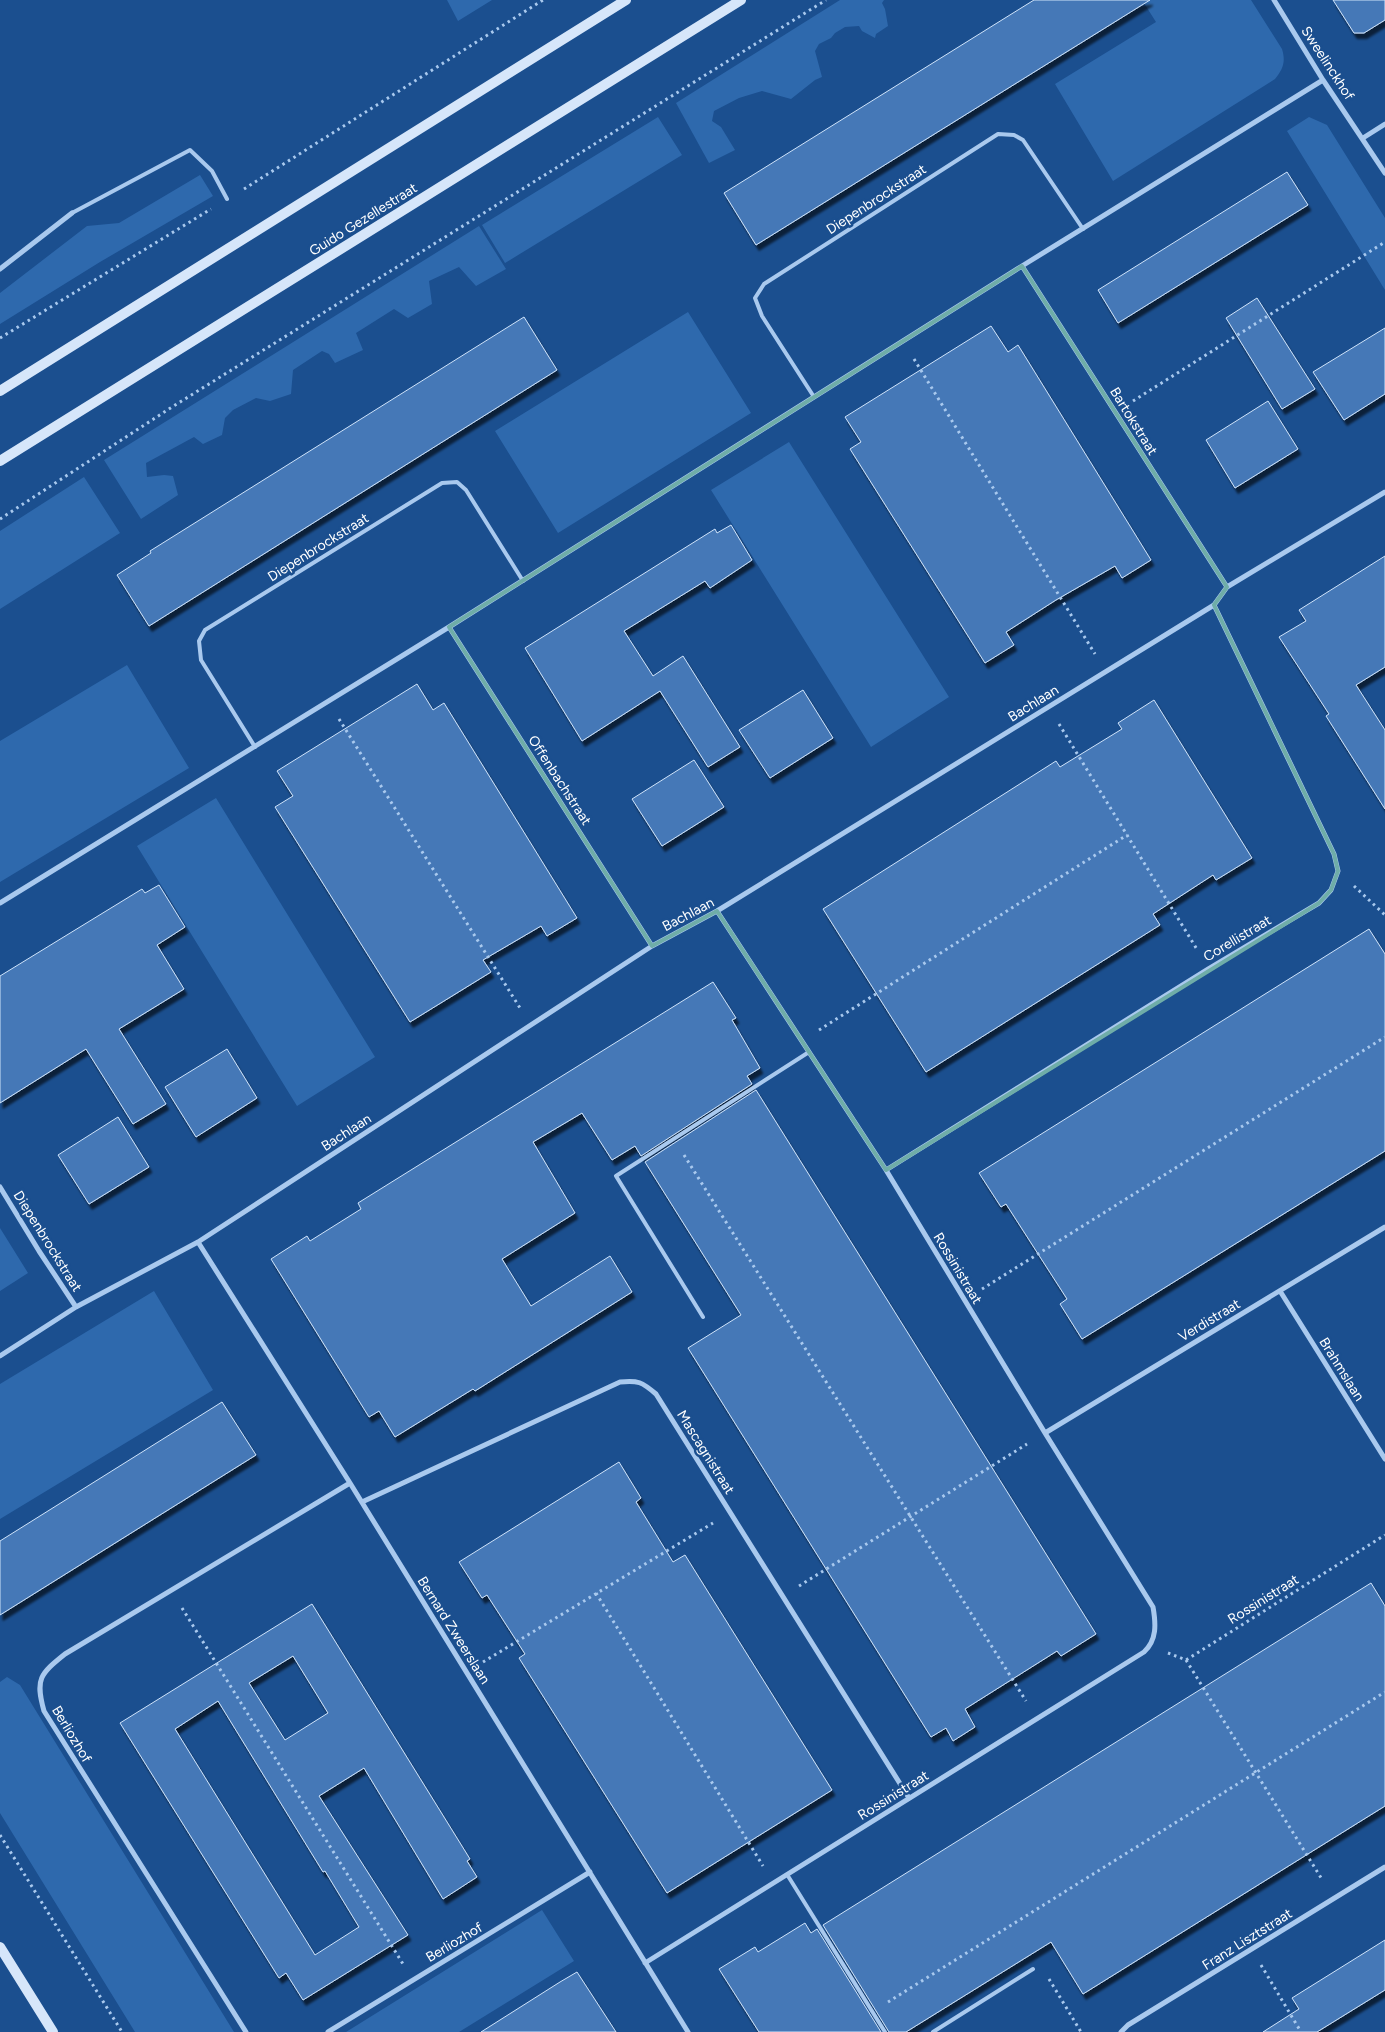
<svg xmlns="http://www.w3.org/2000/svg" width="1385" height="2032" font-family="Figtree,sans-serif">
	<style>
		.green { fill: #2e69ad }
		.building { fill: #4478b7; stroke: #cfe3fa; fill-rule: evenodd; filter: url(#shadow) }
		.lines { fill: none; stroke-linecap: round; stroke-linejoin: round }
		.path { stroke: #a9c9ee; stroke-width: 3; stroke-dasharray: 2.5 4; stroke-linecap: butt }
		.service { stroke: #a9c9ee; stroke-width: 4 }
		.minor { stroke: #a9c9ee; stroke-width: 5 }
		.secondary { stroke: #d6e6fa; stroke-width: 10 }
		.marked { fill: none; stroke: #6fada8; stroke-width: 4; stroke-linejoin: round }
		.labels { text-anchor: middle; stroke-width: 5; stroke-linejoin: round; paint-order: stroke }
		.street-label { font-size: 14px; fill: #fff; stroke: #1b4f8f }
	</style>
	<defs>
		<filter id="shadow"><feDropShadow dx="3" dy="5.5" stdDeviation="1" flood-color="#0009"/></filter>
	</defs>
	<rect width="100%" height="100%" fill="#1b4f8f"/>
	<path class="green" d="M447,0H492L458,21Z
		M840,0H884L882,3L885,9L888,26L876,34L875,38L862,31L859,26L845,27L835,33L831,38L819,44L815,51L822,77L815,80L791,99L762,91L739,98L714,111L712,121L721,127L735,150L709,163L676,103Z
		M1142,0H1251L1282,49C1286,62 1283,69 1275,79L1113,181L1055,84L1156,22Z
		M658,117L682,155L505,263L482,225Z
		M1309,117L1327,125L1385,218V290L1287,131Z
		M200,175L213,196L100,262L0,324V293L87,226L119,223Z
		M479,226L506,269L476,286L459,267L429,281L432,304L408,318L394,309L356,333L363,350L335,363L329,354L322,351L293,370L291,394L270,401L256,398L233,410L225,418L222,435L203,444L194,437L146,463L147,477L164,475L173,476L178,495L141,519L104,460Z
		M688,312L751,413L558,533L495,431Z
		M789,442L949,697L871,747L711,490Z
		M84,477L120,533L0,609V531Z
		M127,665L189,768L0,882V741Z
		M216,798L375,1057L297,1106L137,846Z
		M0,1228L28,1273L0,1291Z
		M154,1291L213,1390L0,1519V1384Z
		M7,1677L20,1685L234,2032H135L0,1813V1682Z
		M542,1910L574,1961L459,2032H346Z"/>
	<path class="building" d="M1034,0H1150L756,245L724,193Z
		M1333,0H1385V20L1364,33H1354Z
		M1287,172L1308,205L1118,323L1098,290Z
		M1257,298L1315,389L1282,409L1226,318Z
		M524,317L557,370L149,626L117,575L151,553L150,551Z
		M991,326L1008,352L1018,345L1151,560L1122,578L1115,566L1056,600L1006,632L1014,645L985,663L850,449L861,442L845,417Z
		M1385,328V394L1344,420L1313,372Z
		M1268,401L1298,449L1235,488L1206,440Z
		M731,525L752,560L710,588L705,581L624,631L653,676L683,656L740,747L708,767L660,691L582,741L525,648L715,529L717,533Z
		M1385,556V667L1356,685L1385,730V809L1326,716L1329,714L1279,637L1306,621L1299,610Z
		M417,684L433,710L444,703L577,918L547,936L541,926L483,960L491,972L410,1022L275,807L293,796L277,771Z
		M803,690L833,738L770,778L739,730Z
		M1154,700L1252,858L1216,880L1213,875L1153,914L1160,925L926,1072L823,909L1056,761L1060,767L1122,729L1118,723Z
		M694,760L724,807L662,846L632,799Z
		M159,885L185,927L157,945L184,989L119,1029L166,1104L133,1124L86,1049L0,1103V976L142,889L145,893Z
		M1369,929L1385,954V1151L1082,1339L1060,1304L1067,1299L1006,1204L1001,1207L979,1173Z
		M713,982L736,1018L732,1020L760,1068L747,1076L752,1084L641,1156L635,1146L612,1160L582,1113L533,1142L575,1213L502,1259L531,1306L610,1256L632,1292L475,1391L473,1389L395,1437L379,1411L369,1417L271,1259L307,1236L310,1241L361,1209L358,1203Z
		M227,1049L257,1098L196,1137L165,1087Z
		M756,1090L1096,1634L1061,1656L1057,1651L965,1709L975,1727L953,1741L946,1728L931,1737L688,1348L741,1315L645,1162Z
		M118,1117L149,1167L89,1204L58,1155Z
		M222,1402L256,1455L0,1615V1541Z
		M619,1462L641,1498L636,1502L673,1562L685,1555L832,1790L667,1893L519,1658L525,1654L487,1595L482,1598L459,1562Z
		M1371,1583L1385,1606V1806L1083,1994L1051,1942L906,2032H889L823,1925Z
		M312,1604L470,1859L467,1861L477,1877L443,1899L364,1768L319,1796L408,1935L303,2000L286,1973L279,1978L120,1723ZM293,1656L328,1713L285,1740L249,1683ZM218,1701L323,1872L325,1871L359,1927L315,1955L175,1729Z
		M805,1923L811,1933L817,1929L881,2032H759L719,1969L755,1947L758,1952Z
		M1385,1940V1990L1317,2032H1263L1299,2009L1292,1998Z
		M577,1972L616,2032H481L560,1982Z"/>
	<g class="lines">
		<path class="path" d="M244,189L543,0
			M0,338L211,209
			M914,359L1095,654
			M1133,401L1385,242
			M0,519L172,407L826,0
			M339,719L520,1008
			M1059,724L1198,951
			M1354,886L1385,915
			M819,1030L1127,835
			M684,1155L1026,1701
			M982,1289L1385,1037
			M799,1586L1027,1444
			M596,1593L763,1866
			M182,1608L403,1964
			M1168,1653L1186,1660L1385,1535
			M1186,1660L1323,1881
			M483,1662L713,1523
			M0,1835L122,2032
			M1261,1965L1301,2032
			M1049,1979L1081,2032
			M888,2002L1385,1692"/>
		<path class="service" d="M72,213L190,150L212,171L227,199
			M814,397L762,316L755,298L764,284L998,134L1014,135L1023,140L1083,229
			M255,747L201,660L199,641L205,630L442,483L457,482L466,490L523,581
			M703,1317L616,1176L809,1052
			M788,1876L885,2032
			M933,2032L1033,1969"/>
		<path class="minor" d="M1274,0L1323,80L1385,173
			M1363,138L1385,124
			M1022,266L1227,587
			M0,269L72,213
			M449,627L652,946
			M0,903L449,627L1022,266L1323,80
			M886,1170L1208,969L1319,903L1331,890L1338,871L1334,854L1214,605
			M0,1187L39,1251L76,1307
			M198,1242L350,1483L688,2032
			M1280,1291L1385,1459
			M0,1356L76,1307L198,1242L652,946L717,911L1214,605L1227,587L1385,492
			M1045,1433L1385,1227
			M362,1502L620,1382C638,1380 642,1382 656,1394L909,1798
			M645,1963L1144,1652C1157,1640 1156,1624 1153,1607L1045,1433L886,1170L717,911
			M246,2032L44,1711C35,1679 40,1674 65,1654L350,1483
			M328,2032L590,1872
			M1121,2032L1128,2025L1385,1867"/>
		<path class="secondary" d="M0,391L626,0
			M0,461L741,0
			M0,1947L53,2032"/>
	</g>
	<path class="marked" d="M1022,266L1227,587L1214,605L1334,854L1338,871L1331,890L1319,903L886,1170L717,911L652,946L449,627Z"/>
	<g class="labels">
		<g class="street-label">
			<text transform="translate(1328 63) rotate(57)" y="5">Sweelinckhof</text>
			<text transform="translate(876 199) rotate(-33)" y="5">Diepenbrockstraat</text>
			<text transform="translate(363 219) rotate(-32)" y="5">Guido Gezellestraat</text>
			<text transform="translate(1134 421) rotate(58)" y="5">Bartokstraat</text>
			<text transform="translate(318 547) rotate(-32)" y="5">Diepenbrockstraat</text>
			<text transform="translate(1033 703) rotate(-32)" y="5">Bachlaan</text>
			<text transform="translate(560 780) rotate(57)" y="5">Offenbachstraat</text>
			<text transform="translate(688 914) rotate(-28)" y="5">Bachlaan</text>
			<text transform="translate(1237 938) rotate(-31)" y="5">Corellistraat</text>
			<text transform="translate(346 1132) rotate(-33)" y="5">Bachlaan</text>
			<text transform="translate(48 1241) rotate(58)" y="5">Diepenbrockstraat</text>
			<text transform="translate(958 1268) rotate(59)" y="5">Rossinistraat</text>
			<text transform="translate(1209 1320) rotate(-31)" y="5">Verdistraat</text>
			<text transform="translate(1342 1369) rotate(58)" y="5">Brahmslaan</text>
			<text transform="translate(706 1452) rotate(58)" y="5">Mascagnistraat</text>
			<text transform="translate(1263 1599) rotate(-32)" y="5">Rossinistraat</text>
			<text transform="translate(454 1630) rotate(58)" y="5">Bernard Zweerslaan</text>
			<text transform="translate(72 1734) rotate(59)" y="5">Berliozhof</text>
			<text transform="translate(893 1795) rotate(-32)" y="5">Rossinistraat</text>
			<text transform="translate(1247 1939) rotate(-32)" y="5">Franz Lisztstraat</text>
			<text transform="translate(454 1942) rotate(-31)" y="5">Berliozhof</text>
		</g>
	</g>
</svg>
